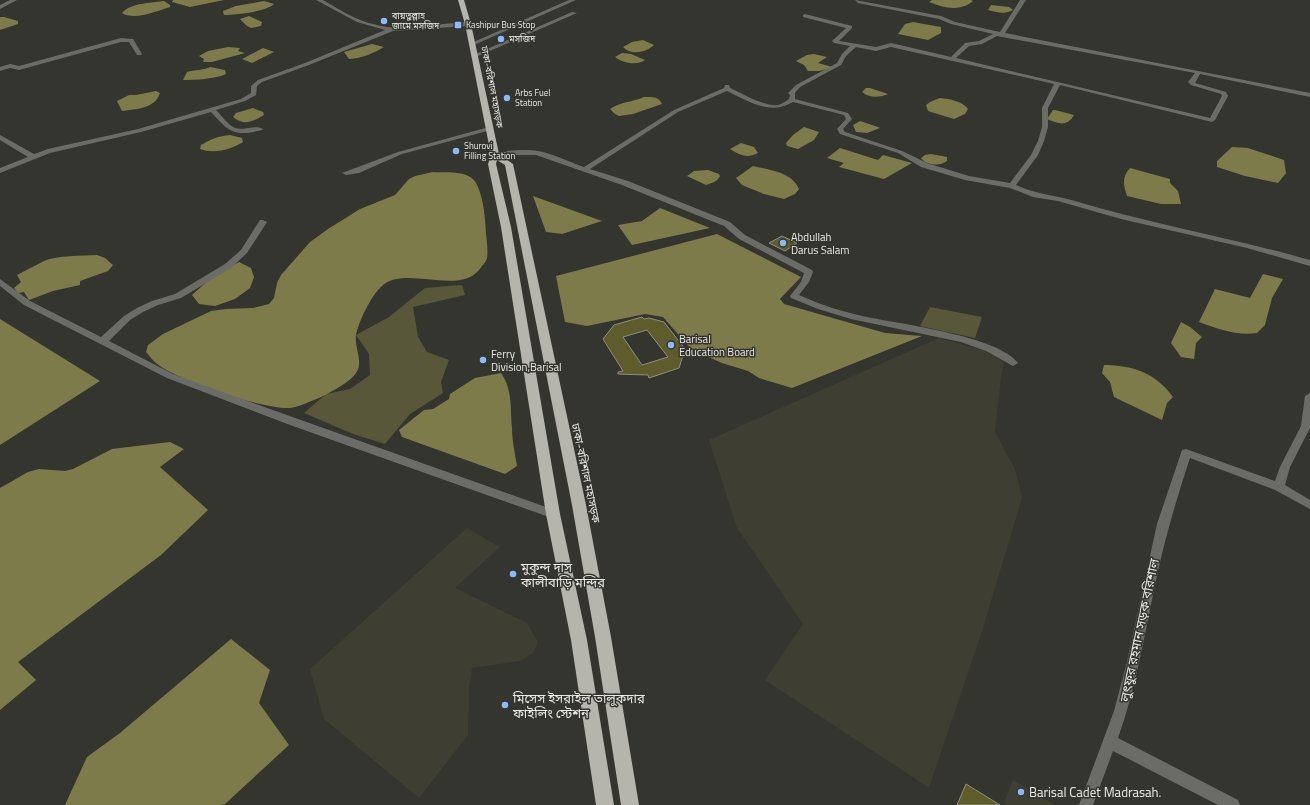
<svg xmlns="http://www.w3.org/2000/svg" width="1310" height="805" font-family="'Titillium Web','Noto Sans Bengali',sans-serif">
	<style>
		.built { fill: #3e3e32 }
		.green { fill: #585739 }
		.water { fill: #7d7b49 }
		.building { fill: #5e5c2b; stroke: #8e8e86; fill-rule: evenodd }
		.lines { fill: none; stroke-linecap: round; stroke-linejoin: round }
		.minor { fill: #6b6b68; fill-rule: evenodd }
		.highway { fill: #b5b5ae; fill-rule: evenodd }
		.poi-dot { fill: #8abafc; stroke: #35352f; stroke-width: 1.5 }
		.labels { text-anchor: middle; stroke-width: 3; stroke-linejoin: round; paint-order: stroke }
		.far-poi-label { font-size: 9px; fill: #eaeae6; stroke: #35352f; text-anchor: start }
		.far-street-label { font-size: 9px; fill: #eaeae6; stroke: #35352f }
		.poi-label { font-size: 11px; fill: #eaeae6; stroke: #35352f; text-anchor: start }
		.street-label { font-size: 11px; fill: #eaeae6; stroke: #35352f }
		.near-poi-label { font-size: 13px; fill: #eaeae6; stroke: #35352f; text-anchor: start }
		.near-street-label { font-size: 13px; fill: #eaeae6; stroke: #35352f }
	</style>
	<rect width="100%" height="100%" fill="#35352f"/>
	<path class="built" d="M939,338L985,351L1004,362L1001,376L995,432L1015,469L1022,498L982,631L929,788L765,680L803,624L737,528L709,440Z
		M467,528L500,547L455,588L527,623L538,642L533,653L520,661L472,668L469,688L468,735L419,798L324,719L310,669Z
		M1013,780L1055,805H1007L1004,803Z"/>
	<path class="green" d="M462,285L465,295L413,307L418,337L427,352L449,360L441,382L443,393L410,414L385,444L353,434L304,413L326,394L350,389L370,375L369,354L356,335L389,317L425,288Z
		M930,307L982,317L975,338L920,326Z"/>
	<path class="water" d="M173,0H224L190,7L172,2Z
		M932,0H971L973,1C960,12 944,8 929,2Z
		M164,1L170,5V7C156,11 135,21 122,13C130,3 151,3 164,1Z
		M264,1L274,4C265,12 236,15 224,15L223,11L236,6Z
		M991,5L1009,7L1013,10C1005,15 996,12 988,10Z
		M249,16L262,22L261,26L251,28L247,26L240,19Z
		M0,17H4L18,21V24L0,30Z
		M913,22L941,27V33L928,40L898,34L905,24Z
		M643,40L654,45C647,52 631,56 623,47L632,42Z
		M372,44L384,47C372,54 363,58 349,59L344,52Z
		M228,47L240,48L238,51L245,53L212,62H203L204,59L199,56L208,51Z
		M263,48L274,52L252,63L242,59Z
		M622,53L631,54L645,60C637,66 622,63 615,57Z
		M814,54L827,57L818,63L832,67L831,68L819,71H808L804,65L796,61L807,55Z
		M210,67L225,70L226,74C216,79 194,80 183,80L187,72C194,70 205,70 210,67Z
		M866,88H870L888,94C879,98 870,98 862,92Z
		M156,91L160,93C155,109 136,109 122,111L117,101L129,95H136Z
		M644,97C651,97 659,96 662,104L633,114L619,116L615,114L610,109C619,102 633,102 644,97Z
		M940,98C950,99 962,101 968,109L965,114L954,119L928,111L926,105L930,102Z
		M253,108L263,112L264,115C252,122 244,126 233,117L236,113Z
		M1053,110H1055L1074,115C1067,127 1059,124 1047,119Z
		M860,121L878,127L880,128L867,133L856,132L853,125Z
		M804,127L819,132L814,140L798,149L787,146L786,143L793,135Z
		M230,135L242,138L243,142C230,150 215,154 200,149L201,145C211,139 218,136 230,135Z
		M741,143L754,147L758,153C747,159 740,155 730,149Z
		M1232,147L1248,148L1284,160L1286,173L1278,183L1245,176L1217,167V161Z
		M840,148L878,160L883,155L912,163L884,179L839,167L844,163L827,158Z
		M931,154L947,157V161C939,167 926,165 921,158L925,155Z
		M753,166C770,170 792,172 799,189L795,194L784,199L764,194L742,185L736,178Z
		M1130,168L1170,179V183L1178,191L1181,204H1161L1127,196C1123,184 1122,177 1130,168Z
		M708,170L719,174L720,176C717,182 712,183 706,185L687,176L694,171Z
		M433,172C448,173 472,169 478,187C484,202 485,217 486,234C487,242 488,251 487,258C486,261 484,264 482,266C462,299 404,263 381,287C371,296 359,321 356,335C354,347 364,362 356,373C348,386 305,406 290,408C265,410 175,380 156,363C152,360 149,355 146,352L148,345L163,334L211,311L226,309L253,308L269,304L274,298L277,283L281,275L310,242L328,229L360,209L395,195L409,179L415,176Z
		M533,196L602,221L562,234L546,232Z
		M660,208L710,228L632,245L618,225L642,221Z
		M717,234L801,277L780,299L784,304L885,333L922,336L792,388L759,378L748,371L722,363L692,350L663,317L645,314L587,326L565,322L556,276Z
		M97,255L105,258L113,265L108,271L80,281V285L53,291L29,300L24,292L18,293L14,288L21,282L17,275C26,270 35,266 44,261C58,255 82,256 97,255Z
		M239,262L251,268L254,277L250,288L235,299L215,306L199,304L192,295L211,278Z
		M1263,274L1283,279L1272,298L1265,325L1257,333C1237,336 1218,329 1199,322L1215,289L1250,298Z
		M0,319L100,381L0,445Z
		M1181,322L1190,327L1202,337L1196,343L1194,359L1181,357L1171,343Z
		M1104,365C1132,365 1156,373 1173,397L1167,403L1162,420L1114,397L1110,382L1102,373Z
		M501,373C513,390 510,409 512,428C512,441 515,453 517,466L505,474L402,437L399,430L424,410L433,409L449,399L450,394L475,378Z
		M170,442L184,449L160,467L208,510L161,555L18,662L36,680L0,710V488L28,472L39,469L65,471L73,469L112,449Z
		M231,639L270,670L259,703L289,745L225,804L220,805H65L87,757L120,733Z"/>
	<path class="building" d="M782,236L797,243L785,251L769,243Z
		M642,317L644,319L649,318L664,322L685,349L679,368L649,378L648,375L618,374V372L623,371L603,339L614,325ZM647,330L668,357L642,365L623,337Z
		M966,784L1000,805H957Z"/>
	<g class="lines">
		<path class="minor" d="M10,0H17L0,9V5Z
			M316,0H323C339,9 355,20 373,24C403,33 437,23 468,22L471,24L468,26L393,31L309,65L262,82L257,86L256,95L245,101L216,110C222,116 228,125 235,128C244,131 256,124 263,129L262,130C234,137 229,132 211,112L141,132L50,153L0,173V168L28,157L0,140V135L34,154L48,149L138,129L241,99L251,93V86L258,80L305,63L385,30L357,22Z
			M569,0H576L474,45L469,44Z
			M855,0L941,16L955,22L1000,32L1020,0H1026L1005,33L1310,93V97L1200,74L1195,83L1226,92L1228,96L1215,120L1212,122L1060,85L1048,108V127L1044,141L1038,155L1016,185C1035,194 1055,195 1075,201C1152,224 1232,238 1310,260V266L1247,248L1121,219L1058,201L1033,197L1010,188L965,180L921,167L898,153L840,134L837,129L846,119L844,115L793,102C770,116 748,101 727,91L678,112L590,169L628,181L730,222L745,235L812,270L813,272L809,282L799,295C821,305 843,312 867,317C900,324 998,336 1018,363L1013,366L986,351L961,342L851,319L818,309L791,298L790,296L801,282L804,273L739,239L724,226L622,185L536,155H510L495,157L491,155C498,150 529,149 538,151C554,154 569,162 584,167L674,110L724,88L725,85H729L730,88C741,93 765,107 778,105C782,104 786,101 789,99L790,95L788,93L796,85L837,63L842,54L850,46L834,43L832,41L846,28L803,17V15L805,14L852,26V28L839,41L876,47L891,43L951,57L965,43L979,41L993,34L951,24L939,19L858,3ZM997,36L1195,73L1188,82L1191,85L1221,94L1222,96L1210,118L956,58L969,46L982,44ZM856,47L876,51L891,47L1054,84L1042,108V127L1038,141L1031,155L1010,183L969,176L927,163L902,151L845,132L843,129L852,119L848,113L795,99V93L800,87L841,65L846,56Z
			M572,12L577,13L476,57L471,56Z
			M121,38L133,39L142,54L141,55H137L129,42H121L19,70L10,68L0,71V67L10,64L19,66Z
			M489,127L492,129L491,130L402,154L359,173L346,175L342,173L398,152Z
			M260,220H263L267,222L247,253L231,268L181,298L158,305L143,312L130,320L109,341L173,374L298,419L557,511L559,514L557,517L553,518L549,517L290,425L167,378L24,305L0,286V279L30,301L101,337L124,316L137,308L152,301L175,294L225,264L241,250Z
			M1310,393V428L1290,467L1285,485L1310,500V509L1275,490L1190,458C1176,500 1164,542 1155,585C1144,637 1136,688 1118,738L1238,800L1240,805H1218L1113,751L1093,805H1079L1114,711L1127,662L1157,524L1181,453L1182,450L1186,449L1275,481L1280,467L1301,426L1305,396Z"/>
		<path class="highway" d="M458,0H464L471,24L499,154L513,164L586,505L611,637L639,805H621L595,637L572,505L505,165L497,160L496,164L511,227L560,514L587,640L614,805H596L571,640L546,514L501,227L488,164L491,155L465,24Z"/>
	</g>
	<g class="poi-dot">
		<circle cx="384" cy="21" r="4"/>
		<rect x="454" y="21" width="8" height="8" rx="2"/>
		<circle cx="501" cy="39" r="4"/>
		<circle cx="507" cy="98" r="4"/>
		<circle cx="456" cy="151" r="4"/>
		<circle cx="783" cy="243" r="4"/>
		<circle cx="671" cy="345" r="4"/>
		<circle cx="483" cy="360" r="4"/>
		<circle cx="513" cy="574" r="4"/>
		<circle cx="505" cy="705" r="4"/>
		<circle cx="1021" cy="792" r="4"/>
	</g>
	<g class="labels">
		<g class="far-poi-label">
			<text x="392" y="19">বায়তুল্লাহ<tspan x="392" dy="10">জামে মসজিদ</tspan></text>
			<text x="466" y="28">Kashipur Bus Stop</text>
			<text x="509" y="42">মসজিদ</text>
			<text x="515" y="96">Arbs Fuel<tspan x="515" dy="10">Station</tspan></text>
			<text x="464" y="149">Shurovi<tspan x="464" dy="10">Filling Station</tspan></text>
		</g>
		<g class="far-street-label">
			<text transform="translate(492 87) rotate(79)" y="3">ঢাকা-বরিশাল মহাসড়ক</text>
		</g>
		<g class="poi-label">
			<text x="791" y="241">Abdullah<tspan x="791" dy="13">Darus Salam</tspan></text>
			<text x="679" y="343">Barisal<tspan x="679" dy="13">Education Board</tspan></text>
			<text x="491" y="358">Ferry<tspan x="491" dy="13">Division,Barisal</tspan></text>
		</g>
		<g class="street-label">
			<text transform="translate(586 473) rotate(78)" y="4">ঢাকা-বরিশাল মহাসড়ক</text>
		</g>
		<g class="near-poi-label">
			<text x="521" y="572">মুকুন্দ দাস<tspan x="521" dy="15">কালীবাড়ি মন্দির</tspan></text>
			<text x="513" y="703">মিসেস ইসরাইল তালুকদার<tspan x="513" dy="15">ফাইলিং স্টেশন</tspan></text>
			<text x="1029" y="797">Barisal Cadet Madrasah.</text>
		</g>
		<g class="near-street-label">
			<text transform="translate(1139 630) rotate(-78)" y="5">লুৎফুর রহমান সড়ক বরিশাল</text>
		</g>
	</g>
</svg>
